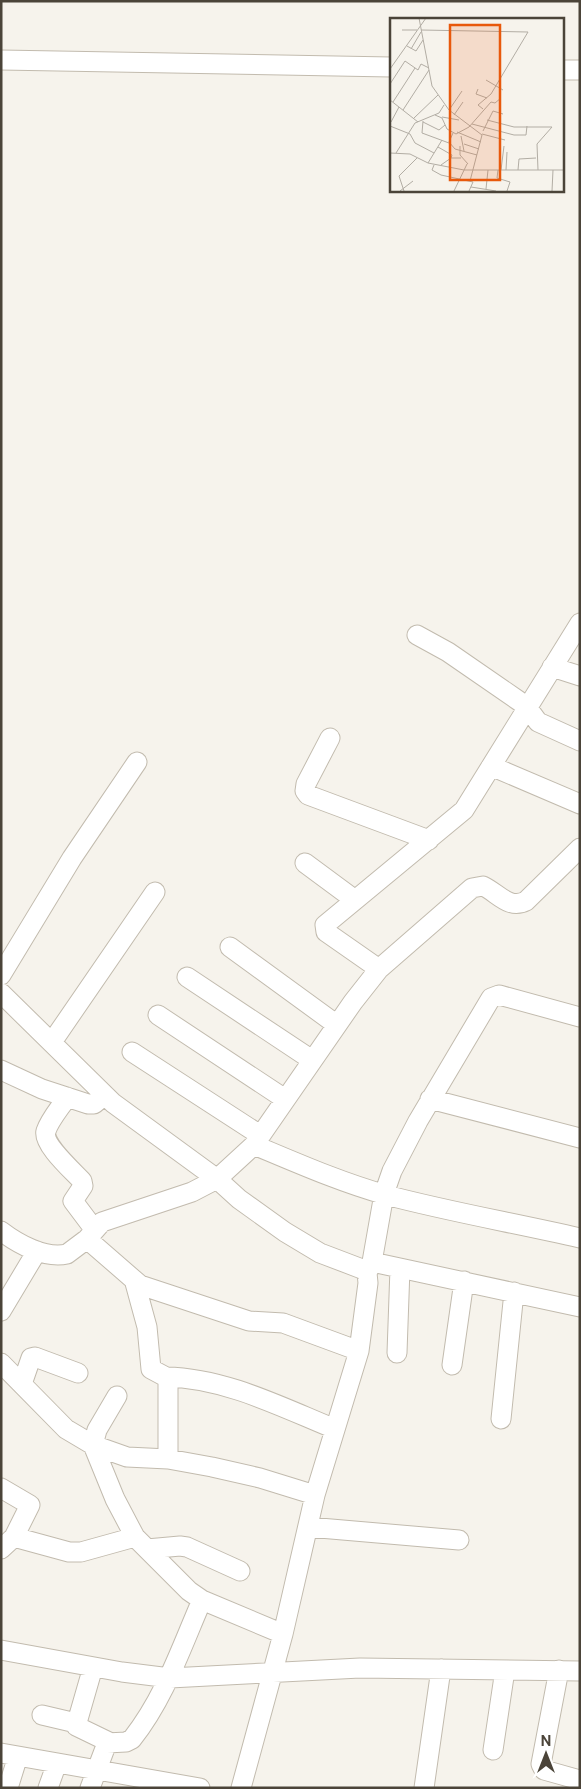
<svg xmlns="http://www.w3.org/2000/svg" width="581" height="1789" font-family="'Public Sans',sans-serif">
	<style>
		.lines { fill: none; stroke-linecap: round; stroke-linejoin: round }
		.minor-casing { stroke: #c2bbae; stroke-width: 21 }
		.minor { stroke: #fff; stroke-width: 19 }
		.inset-road { fill: none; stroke: #b2ada4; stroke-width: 1 }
		.view { fill: #e8590c; fill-opacity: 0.15; stroke: #e8590c; stroke-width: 2.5 }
		.inset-edge { fill: none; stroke: #4b4439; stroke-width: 2.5 }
	</style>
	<rect width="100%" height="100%" fill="#f6f3ec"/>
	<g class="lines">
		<defs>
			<path id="minor" d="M1,60L391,67
				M562,70H580
				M417,635L448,652L519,701L527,707L538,722L580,741
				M552,667L580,676
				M330,738L306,784L305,791L308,795L429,840
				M491,766L580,804
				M305,863L355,900
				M230,947L337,1025
				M379,969L326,932L325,925L464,810L580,623
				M1,975L72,858L137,762
				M187,977L312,1060
				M1,993L113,1103L217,1179L239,1199L285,1232L320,1253L362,1269L367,1273L368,1283L359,1351L315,1495L283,1634L241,1788
				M158,1015L285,1099
				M52,1042L155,892
				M132,1052L260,1135
				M1,1070L42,1089L88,1104H94L105,1095
				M67,1097C61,1107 50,1119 46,1131C42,1144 74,1172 82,1181L83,1186L73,1201L94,1229
				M430,1099L580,1138
				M254,1145C297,1163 340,1182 386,1195C450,1212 515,1223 580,1238
				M1,1231C18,1244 45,1259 67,1254L87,1239L102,1222L192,1192L217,1179L254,1145L353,1002L379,969L472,888L483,886C498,893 509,910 526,901L580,848
				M87,1239L140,1285L249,1321L283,1323L359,1351
				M372,1262L580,1307
				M367,1273L372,1262L384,1194L392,1171L418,1121L491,998L499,995L580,1017
				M135,1283L147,1327L151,1369L166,1377L168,1380V1459
				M1,1311L37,1251
				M397,1353L400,1268
				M1,1363L66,1429L93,1445L127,1457L168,1459L212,1467L260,1478L315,1495
				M452,1365L464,1281
				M166,1377C225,1378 281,1407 335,1429
				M22,1384L31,1358L35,1357L78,1373
				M117,1396L97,1430L93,1445L115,1499L135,1537L189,1591L202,1600L283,1634
				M501,1419L514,1292
				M1,1488L30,1505L14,1537
				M308,1527L459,1540
				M1,1549L14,1537L69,1552H81L135,1537
				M147,1549L180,1546L187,1547L240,1571
				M1,1650L122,1672L170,1678L360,1668L580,1671
				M93,1667L76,1726L109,1742
				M559,1670L541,1764L544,1770L580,1780
				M42,1715L76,1723
				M493,1750L505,1670
				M1,1753L200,1788
				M8,1788L18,1756
				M48,1788L57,1763
				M90,1788L107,1743L126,1742L132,1739C165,1697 181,1648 202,1600
				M424,1788L441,1669"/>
		</defs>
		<use href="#minor" class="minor-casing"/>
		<use href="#minor" class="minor"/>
	</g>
	<g transform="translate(390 18)">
		<rect width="174" height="174" fill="#f6f3ec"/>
		<path class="inset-road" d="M29,0L42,68L59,92L92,117L80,163M12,12H27M31,12L138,14L101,76L88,87L93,91M17,28L26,33L33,22M21,31L31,14M0,51L36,0M96,62L113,72M0,66L15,43L28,52L31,46L39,50M88,71L86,76L97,80M0,82L28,104M3,84L25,50M13,92L39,52M59,92L72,73M45,97L52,100L57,111L66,116L79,109L101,84L105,85L111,80M64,97L73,84M52,99L69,102M24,100L48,77M97,102L124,109H162L147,126L148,152M33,103L32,115L59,125M1,104L9,89M33,104L49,112L55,107M82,106L124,117H136L137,108M0,108L20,116L25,125L44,135M93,113L103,93L113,96M67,114L91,124M63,115L59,124L65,131L87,137M92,116L115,122M71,118L74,133M74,126L89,131M70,128V137L78,146M48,129L62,137L61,140M0,135L20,136L38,145L74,152H174M6,135L25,105L49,95L54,87M38,145L52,122M44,147L42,152L51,157L83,164L79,173M51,147L61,140H71M108,152L107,160L120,164L117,173M111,152L114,128M116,152L117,134M128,152L129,141L146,140M81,169L106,173M96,171L98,152M10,173L23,163M14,173L9,158L27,140M64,173L77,146M162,173L163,152"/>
		<path class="view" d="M60,7H110V162H60Z"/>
		<rect width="174" height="174" class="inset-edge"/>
	</g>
	<rect width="581" height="1789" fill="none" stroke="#4b4439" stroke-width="5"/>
	<g transform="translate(546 1754)" stroke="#ffffff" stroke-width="4" paint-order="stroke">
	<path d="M0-4L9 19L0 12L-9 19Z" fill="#4b4439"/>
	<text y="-8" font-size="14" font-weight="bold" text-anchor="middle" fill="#4b4439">N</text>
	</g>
</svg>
